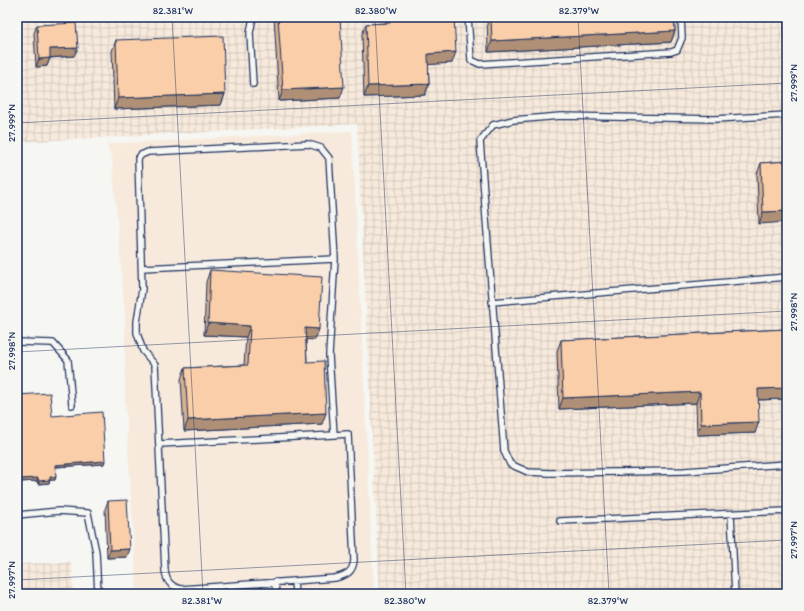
<svg xmlns="http://www.w3.org/2000/svg" width="804" height="611" font-family="Itim,sans-serif">
	<style>
		.built { fill: #f7eadc }
		.industrial { fill: url(#industrial-grid) }
		.lines { fill: none; stroke-linecap: round; stroke-linejoin: round }
		.service-casing { stroke: #1b2f5e; stroke-width: 8 }
		.service { stroke: #f6f6f2; stroke-width: 5.5 }
		.wall { fill: #d7b190; stroke: #1b2f5e }
		.shaded-wall { fill: #af9076; stroke: #1b2f5e }
		.building { fill: #facea8; stroke: #1b2f5e }
		.ticks { fill: none; stroke: #1b2f5e; stroke-width: 1; stroke-opacity: 0.45 }
		.neatline { fill: none; stroke: #1b2f5e; stroke-width: 1.5 }
		.ticks-label { font-size: 10px; text-anchor: middle; fill: #1b2f5e }
	</style>
	<defs>
		<pattern id="industrial-grid" width="8" height="8" patternUnits="userSpaceOnUse"><rect width="8" height="8" fill="#f7eadc"/><path d="M0 4h8M4 0v8" fill="none" stroke="#d3c9bf"/></pattern>
	</defs>
	<rect width="100%" height="100%" fill="#f6f6f2"/>
	<filter id="ink" filterUnits="userSpaceOnUse"><feTurbulence type="fractalNoise" baseFrequency=".025" numOctaves="2"/><feDisplacementMap in="SourceGraphic" scale="8" xChannelSelector="R" yChannelSelector="G"/><feConvolveMatrix kernelMatrix="1 2 1 2 8 2 1 2 1" color-interpolation-filters="sRGB"/></filter>
	<g filter="url(#ink)">
		<path class="built" d="M352,131L374,594H137L125,400V314L112,158L106,144Z"/>
		<path class="industrial" d="M17,17H787V594H380L357,124L17,142Z
			M71,562L74,594H17V564Z"/>
		<g class="lines">
			<defs>
				<path id="service" d="M253,17L250,33L253,84
					M468,17L471,60L480,64L671,52L677,50L682,38L681,17
					M787,115L715,119L561,116L513,120L493,125L480,141L504,451L510,464L528,472L550,473L684,471L787,464
					M142,268L335,259L329,158L321,148L308,144L148,152L141,155L138,159L142,289L137,322V333L143,351L155,365L165,570C166,581 170,586 181,589L335,578C347,575 353,572 354,560L348,434L334,435
					M492,302L787,277
					M17,342L53,343L68,360L72,405
					M160,444L334,435L329,355L335,259
					M731,514L735,594
					M17,515L59,511L88,513L96,552L98,594
					M560,521L787,511
					M294,581L295,594
					M275,582L276,594"/>
			</defs>
			<use href="#service" class="service-casing"/>
			<use href="#service" class="service"/>
		</g>
		<path class="wall" d="M274,17H340V98L279,101Z
			M386,17H454L452,63L428,64L429,84L425,95L364,97L362,35L366,24L386,23Z
			M487,17H674L675,31L671,42L488,52Z
			M37,25L74,56L50,58L47,66L36,67L34,33Z
			M116,40L225,94L221,105L114,109L112,51Z
			M787,161L759,224L757,174L761,163Z
			M210,270L319,329L315,340L306,339L307,362L322,424L184,431L181,379L185,368L244,365L246,337L204,335L206,282Z
			M787,329V399L758,400L755,433L697,435L696,403L559,409L557,351L561,340Z
			M17,395L52,416L104,464L56,467L55,480H50L49,483L38,484L37,481L19,482L18,442H17Z
			M108,501L127,557L107,558L105,509Z"/>
		<path class="shaded-wall" d="M675,31L671,42L488,52L492,41Z
			M78,48L74,56L47,58L50,49Z
			M456,52L452,63L424,65L428,54Z
			M50,58L47,66L36,67L39,59Z
			M429,84L425,95L364,97L368,86Z
			M344,87L340,98L279,101L283,90Z
			M225,94L221,105L114,109L118,98Z
			M787,211V222L759,224L763,212Z
			M208,323L250,326L246,337L204,335Z
			M305,328L319,329L315,340L301,339Z
			M787,388V399L754,400L758,389Z
			M700,392L696,403L559,409L563,398Z
			M326,413L322,424L184,431L188,420Z
			M759,422L755,433L697,435L701,424Z
			M105,461L104,464L54,467L55,465Z
			M50,477H56L55,480H50L49,483L38,484L39,481Z
			M38,478L37,481L19,482L20,479Z
			M130,549L127,557L107,558L110,550Z"/>
		<path class="building" d="M278,17H340L344,87L283,90Z
			M390,17H454L456,52L428,54L429,84L368,86L366,24L390,23Z
			M491,17H674L675,31L492,41Z
			M76,23L78,48L50,49V58L39,59L37,25Z
			M223,36L225,94L118,98L116,40Z
			M787,161V211L763,212L761,163Z
			M210,270L322,277L319,329L305,328L307,362L324,361L326,413L188,420L185,368L248,365L250,326L208,323Z
			M787,329V388L758,389L759,422L701,424L700,392L563,398L561,340Z
			M50,393L52,416L102,412L105,461L55,465L56,477H50V480L39,481L38,478L20,479L19,439H17V423H18L17,410V395Z
			M127,500L130,549L110,550L108,501Z"/>
	</g>
	<path class="ticks" d="M172,17L203,594M375,17L406,594M578,17L609,594M781,17L787,124M17,123L787,83M17,352L787,311M17,580L787,540"/>
	<rect width="804" height="611" fill="none" stroke="#f6f6f2" stroke-width="44"/>
	<rect x="22" y="22" width="760" height="567" class="neatline"/>
	<g class="ticks-label">
		<text x="173" y="14">82.381°W</text>
		<text x="376" y="14">82.380°W</text>
		<text x="579" y="14">82.379°W</text>
		<text transform="translate(793 83) rotate(-90)" y="4">27.999°N</text>
		<text transform="translate(11 123) rotate(-90)" y="4">27.999°N</text>
		<text transform="translate(793 312) rotate(-90)" y="4">27.998°N</text>
		<text transform="translate(11 351) rotate(-90)" y="4">27.998°N</text>
		<text transform="translate(793 540) rotate(-90)" y="4">27.997°N</text>
		<text transform="translate(11 580) rotate(-90)" y="4">27.997°N</text>
		<text x="202" y="604">82.381°W</text>
		<text x="405" y="604">82.380°W</text>
		<text x="608" y="604">82.379°W</text>
	</g>
</svg>
